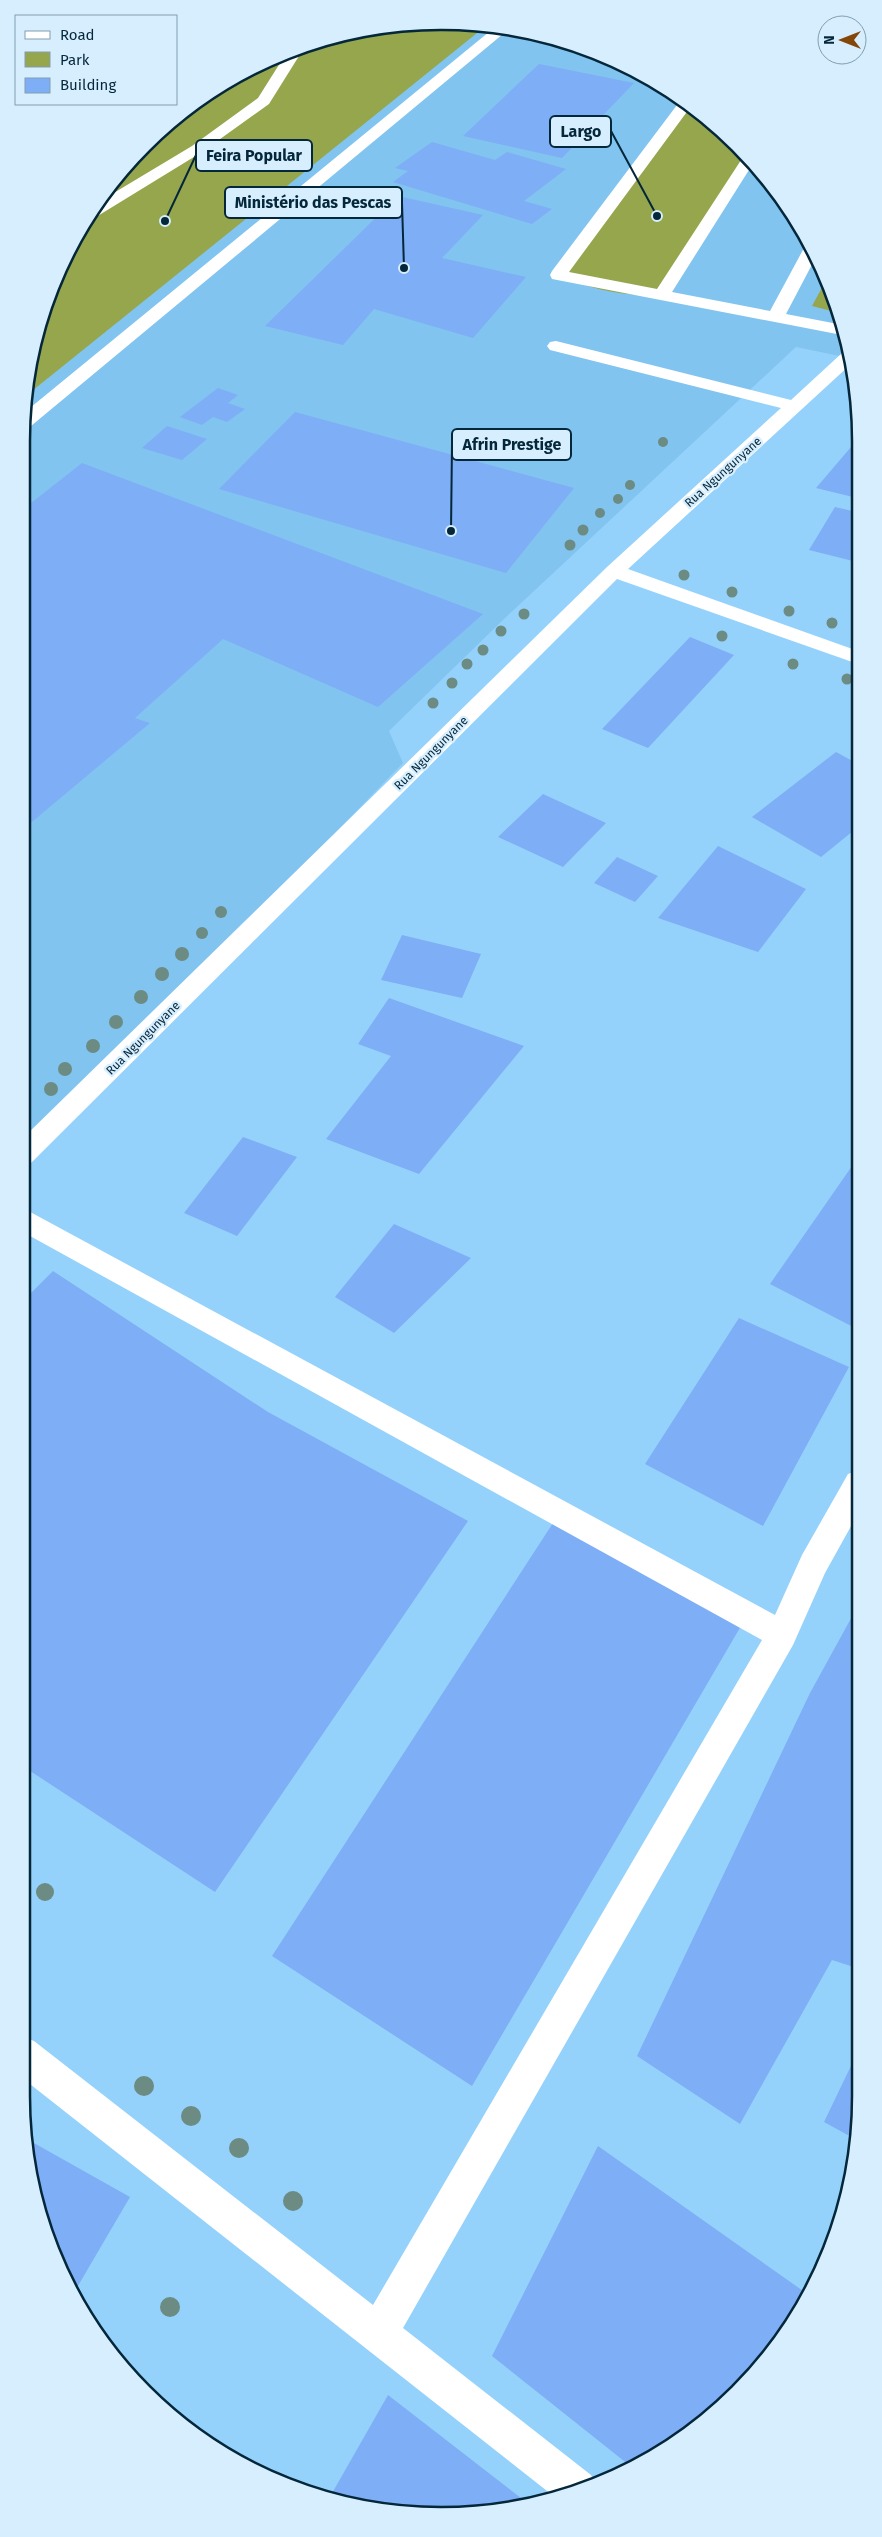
<svg xmlns="http://www.w3.org/2000/svg" width="882" height="2537" font-family="'Fira Sans',sans-serif">
	<style>
		.built { fill: #82c4f0 }
		.green { fill: #96a64d }
		.building { fill: #7eaef6 }
		.lines { fill: none; stroke-linecap: round; stroke-linejoin: round }
		.minor { fill: #fff; fill-rule: evenodd }
		.tree { fill: #6b8b83 }
		.labels { text-anchor: middle; stroke-width: 4.5; stroke-linejoin: round; paint-order: stroke }
		.far-street-label { font-size: 12px; fill: #04273a; stroke: #d7eefe }
		.rim { fill: none; stroke: #04273a; stroke-width: 2.5 }
		.leader { fill: none; stroke: #04273a; stroke-width: 2 }
		.callout-dot { fill: #04273a; stroke: #d7eefe; stroke-width: 2 }
		.callout { fill: #d7eefe; stroke: #04273a; stroke-width: 2 }
		.callout-label { font-size: 16px; text-anchor: middle; font-weight: bold; fill: #04273a }
	</style>
	<rect width="100%" height="100%" fill="#95d2fb"/>
	<path class="built" d="M479,24L549,35L651,78L756,164L818,256L849,358L796,347L504,619L389,731L403,763L21,1157V441L27,395Z"/>
	<path class="green" d="M468,22L487,25L27,395C30,374 30,351 36,331C86,167 214,52 385,25C412,21 441,23 468,22Z
		M684,105L749,158L662,294C627,298 591,289 558,275Z
		M825,282L835,312L812,306Z"/>
	<path class="building" d="M539,64L634,83L562,158L463,136Z
		M432,142L495,160L507,152L566,169L524,201L552,209L532,224L393,182L408,171L395,168Z
		M398,196L483,215L442,258L526,277L473,338L374,309L343,345L265,326Z
		M218,388L238,395L228,403L245,409L227,422L213,417L202,425L180,417Z
		M295,412L574,488L506,573L219,489Z
		M167,426L207,439L182,460L142,448Z
		M857,440V498L816,488Z
		M82,463L483,614L378,707L223,639L135,718L150,723L21,831V511Z
		M835,507L857,512V562L809,550Z
		M690,637L734,655L648,748L602,729Z
		M836,752L858,764V827L821,857L752,817Z
		M543,794L606,823L563,867L498,837Z
		M718,846L806,889L758,952L658,918Z
		M617,857L658,876L635,902L594,883Z
		M402,935L481,954L462,998L381,980Z
		M389,998L524,1046L419,1174L326,1139L391,1056L358,1044Z
		M243,1137L297,1157L237,1236L184,1213Z
		M859,1156V1330L770,1284Z
		M394,1224L471,1258L394,1333L335,1297Z
		M53,1271L268,1412L468,1521L215,1892L21,1765V1303Z
		M739,1318L849,1367L763,1526L645,1464Z
		M553,1523L741,1626L472,2086L272,1956Z
		M860,1602V1969L832,1960L740,2124L637,2056L810,1693Z
		M861,2045V2096L855,2139L824,2122Z
		M25,2138L130,2197L75,2291L53,2256L29,2178Z
		M598,2146L806,2293L790,2329L738,2393L674,2445L629,2465L492,2356Z
		M388,2395L530,2505L469,2515L386,2512L331,2495Z"/>
	<g class="lines">
		<path class="minor" d="M495,27L509,29L31,426L23,427L25,412Z
			M302,45L304,48L269,104L202,152L96,217L88,218L97,203L192,146L258,98L287,52Z
			M680,101L689,109L569,272L657,289L745,154L754,162L672,292L770,311L804,248L810,244L817,255L786,314L838,324L842,335L552,279L550,275L552,271Z
			M556,341L791,400L842,353L847,352L851,364L628,569L858,651V664L617,579L30,1164L21,1167V1140L607,567L781,408L550,350L547,346L550,342Z
			M21,1207L775,1615L802,1555L848,1474L859,1470L860,1510L825,1573L793,1645L403,2328L591,2475L594,2481L556,2498L21,2077V2036L34,2041L373,2305L762,1640L21,1231Z"/>
	</g>
	<g class="tree">
		<circle cx="663" cy="442" r="5"/>
		<circle cx="630" cy="485" r="5"/>
		<circle cx="618" cy="499" r="5"/>
		<circle cx="600" cy="513" r="5"/>
		<circle cx="583" cy="530" r="5.5"/>
		<circle cx="570" cy="545" r="5.5"/>
		<circle cx="684" cy="575" r="5.5"/>
		<circle cx="732" cy="592" r="5.5"/>
		<circle cx="789" cy="611" r="5.5"/>
		<circle cx="524" cy="614" r="5.5"/>
		<circle cx="832" cy="623" r="5.5"/>
		<circle cx="501" cy="631" r="5.5"/>
		<circle cx="722" cy="636" r="5.5"/>
		<circle cx="483" cy="650" r="5.5"/>
		<circle cx="467" cy="664" r="5.5"/>
		<circle cx="793" cy="664" r="5.5"/>
		<circle cx="847" cy="679" r="5.5"/>
		<circle cx="452" cy="683" r="5.5"/>
		<circle cx="433" cy="703" r="5.5"/>
		<circle cx="221" cy="912" r="6"/>
		<circle cx="202" cy="933" r="6"/>
		<circle cx="182" cy="954" r="7"/>
		<circle cx="162" cy="974" r="7"/>
		<circle cx="141" cy="997" r="7"/>
		<circle cx="116" cy="1022" r="7"/>
		<circle cx="93" cy="1046" r="7"/>
		<circle cx="65" cy="1069" r="7"/>
		<circle cx="51" cy="1089" r="7"/>
		<circle cx="45" cy="1892" r="9"/>
		<circle cx="144" cy="2086" r="10"/>
		<circle cx="191" cy="2116" r="10"/>
		<circle cx="239" cy="2148" r="10"/>
		<circle cx="293" cy="2201" r="10"/>
		<circle cx="170" cy="2307" r="10"/>
	</g>
	<g class="labels">
		<g class="far-street-label">
			<text transform="translate(723 472) rotate(-42)" y="4">Rua Ngungunyane</text>
			<text transform="translate(431 753) rotate(-45)" y="4">Rua Ngungunyane</text>
			<text transform="translate(143 1038) rotate(-45)" y="4">Rua Ngungunyane</text>
		</g>
	</g>
	<path d="M0 0H882V2537H0ZM441 30H441A411 411 0 0 1 852 441V2096A411 411 0 0 1 441 2507H441A411 411 0 0 1 30 2096V441A411 411 0 0 1 441 30Z" fill="#d7eefe" fill-rule="evenodd"/>
	<path class="rim" d="M441 30H441A411 411 0 0 1 852 441V2096A411 411 0 0 1 441 2507H441A411 411 0 0 1 30 2096V441A411 411 0 0 1 441 30Z"/>
	<path class="leader" d="M657 216L611 131M165 221L196 155M404 268L402 203M451 531L452 444"/>
	<g class="callout-dot">
		<circle cx="657" cy="216" r="5"/>
		<circle cx="165" cy="221" r="5"/>
		<circle cx="404" cy="268" r="5"/>
		<circle cx="451" cy="531" r="5"/>
	</g>
	<g class="callout">
		<rect x="550" y="116" width="61" height="31" rx="5"/>
		<rect x="196" y="140" width="116" height="31" rx="5"/>
		<rect x="225" y="187" width="177" height="31" rx="5"/>
		<rect x="452" y="429" width="119" height="31" rx="5"/>
	</g>
	<g class="callout-label">
		<text x="581" y="137">Largo</text>
		<text x="254" y="161">Feira Popular</text>
		<text x="313" y="208">Ministério das Pescas</text>
		<text x="512" y="450">Afrin Prestige</text>
	</g>
	<rect x="15" y="15" width="162" height="90" fill="#d7eefe" stroke="#839eb0"/>
	<rect x="25" y="31" width="25" height="8" fill="#ffffff" stroke="#839eb0"/>
	<text x="60" y="40" font-size="15" fill="#04273a">Road</text>
	<rect x="25" y="52" width="25" height="15" fill="#96a64d" stroke="#839eb0"/>
	<text x="60" y="65" font-size="15" fill="#04273a">Park</text>
	<rect x="25" y="78" width="25" height="15" fill="#7eaef6" stroke="#839eb0"/>
	<text x="60" y="90" font-size="15" fill="#04273a">Building</text>
	<g transform="translate(842 40) rotate(270)"><circle r="24" fill="#d7eefe" stroke="#839eb0"/>
	<path d="M0-4L9 19L0 12L-9 19Z" fill="#854707"/>
	<text y="-8" font-size="14" font-weight="bold" text-anchor="middle" fill="#04273a">N</text>
	</g>
</svg>
